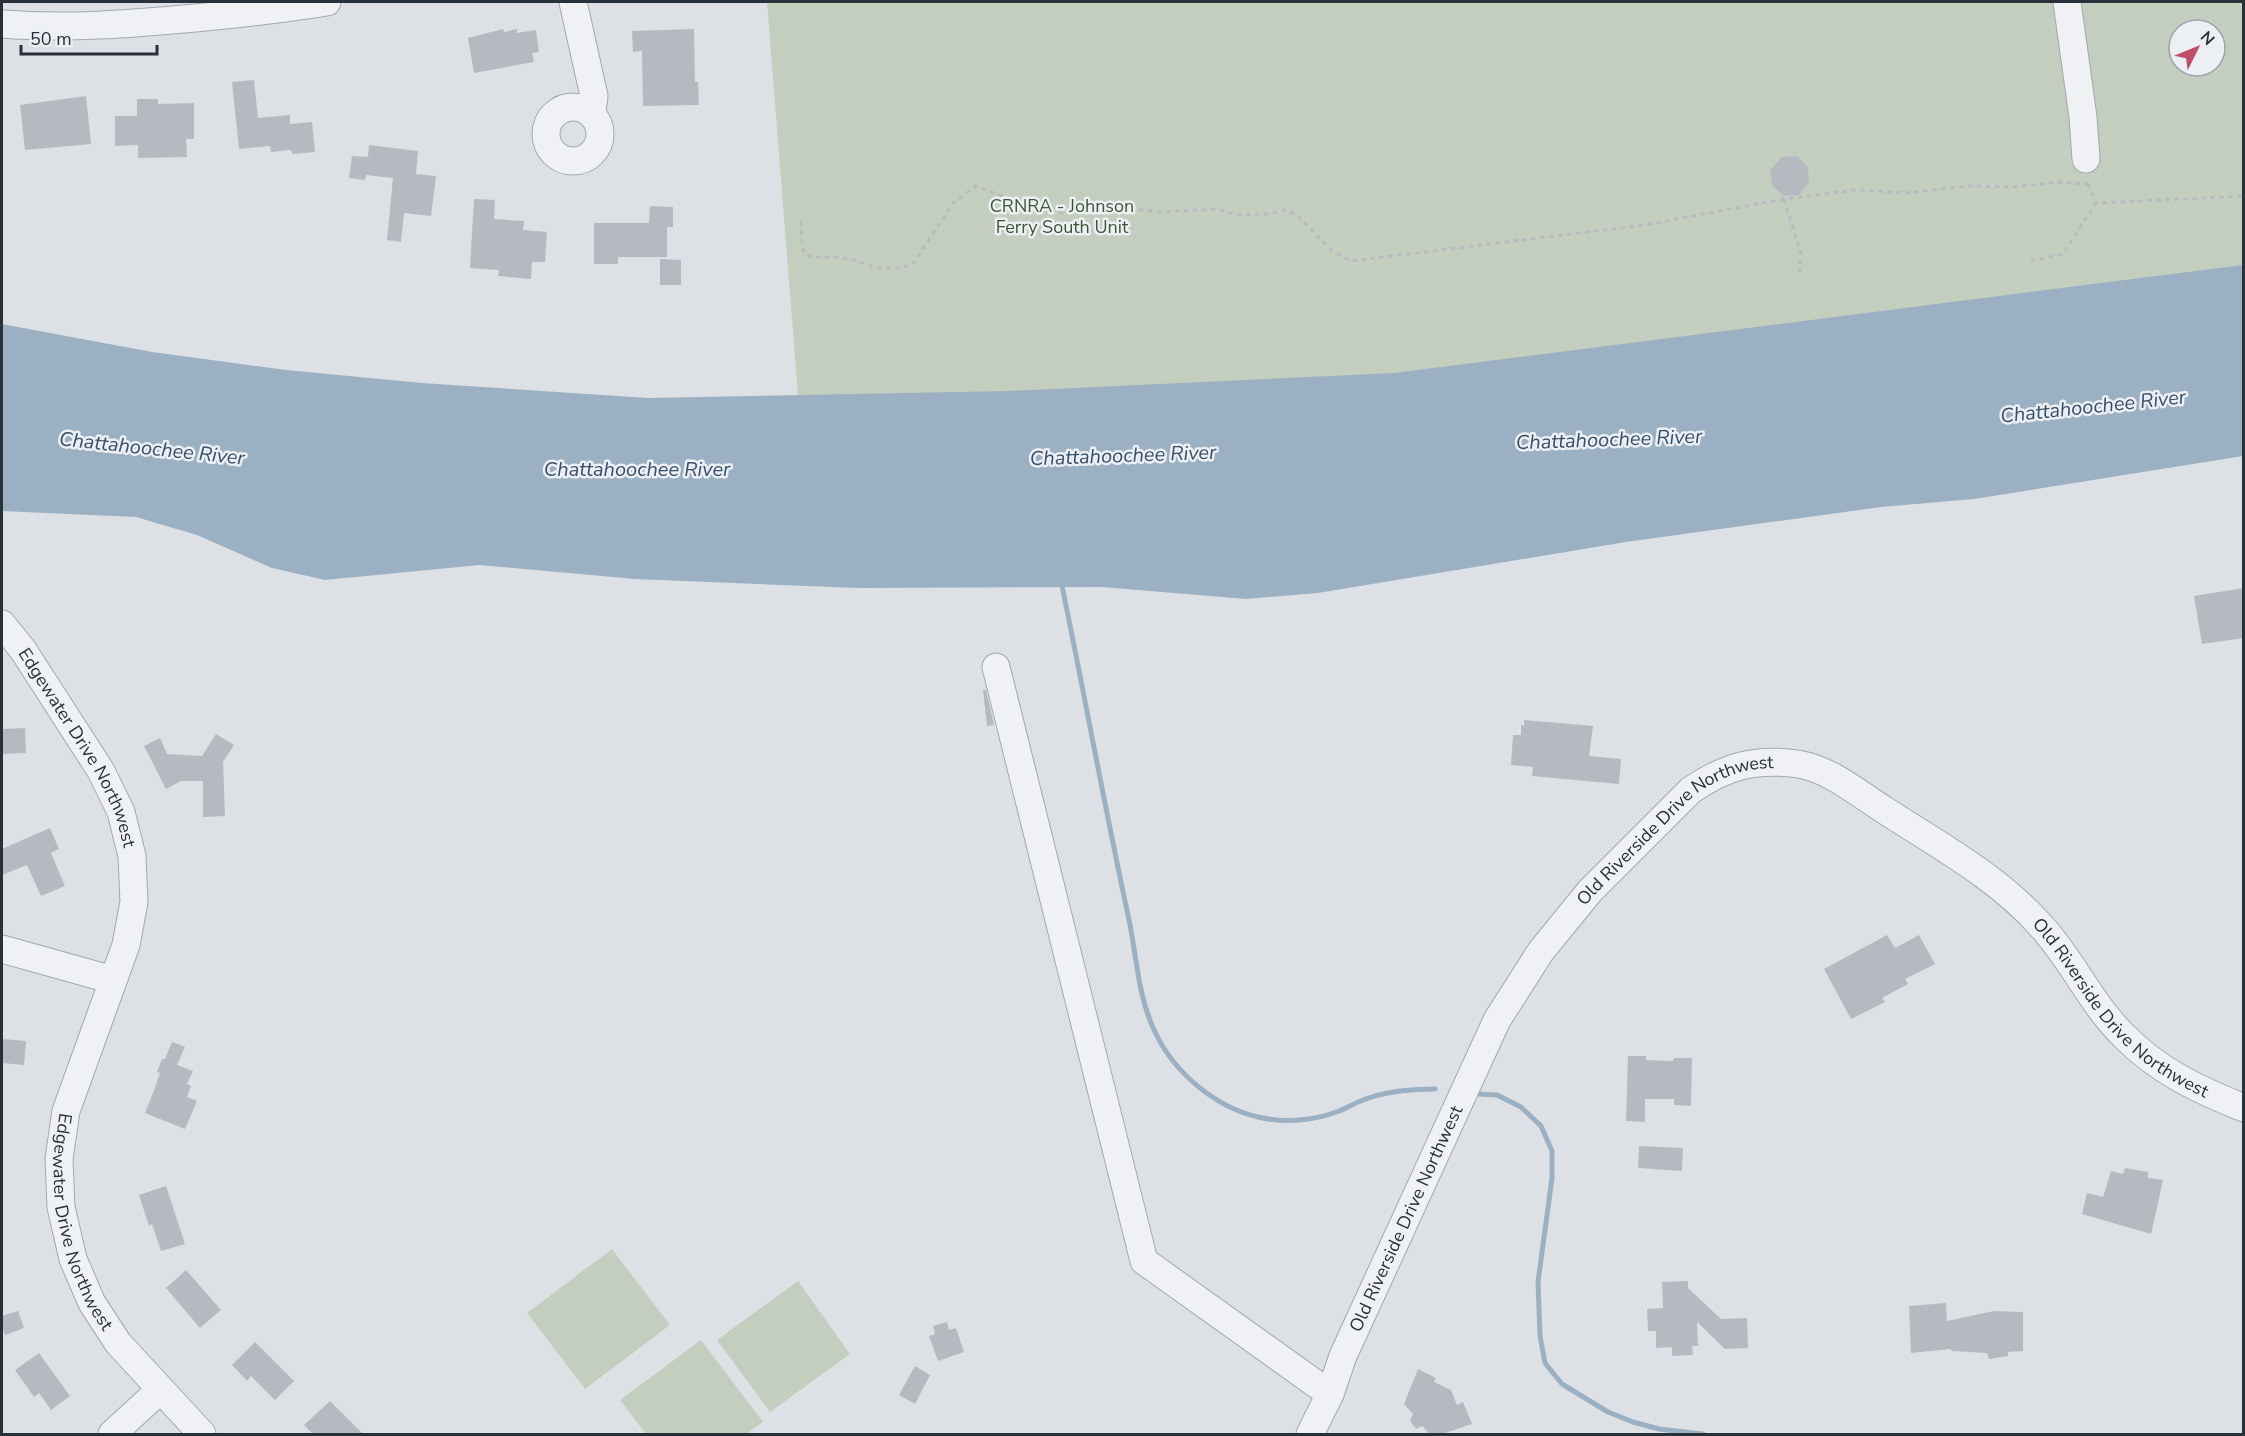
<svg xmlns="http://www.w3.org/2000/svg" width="2245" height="1436" font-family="'Nunito Sans',sans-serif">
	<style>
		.green { fill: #c4cebf; fill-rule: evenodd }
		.water { fill: #9bb0c2 }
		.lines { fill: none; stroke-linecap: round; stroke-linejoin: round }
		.stream { stroke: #9bb0c2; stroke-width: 5 }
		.building { fill: #b5bac1 }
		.minor-casing { stroke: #a3a8ae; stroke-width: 29 }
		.path { stroke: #b7bbc0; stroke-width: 3; stroke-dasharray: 4.5 4.5; stroke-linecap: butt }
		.minor { stroke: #eff1f4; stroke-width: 27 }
		.labels { text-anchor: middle; stroke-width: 5; stroke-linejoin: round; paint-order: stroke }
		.park-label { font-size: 18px; fill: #3e5437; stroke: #eceff3 }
		.street-label { font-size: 18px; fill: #28303a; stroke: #eceff3 }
		.water-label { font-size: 20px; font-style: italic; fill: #375069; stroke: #eceff3 }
	</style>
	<rect width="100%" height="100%" fill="#dde1e5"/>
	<path class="green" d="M767,2H2243V303L1886,351L799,408ZM2179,30H2215V66H2179Z
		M612,1249L670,1325L585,1389L527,1313Z
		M798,1281L850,1354L770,1412L717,1340Z
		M701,1340L763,1422L746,1434H646L620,1400Z"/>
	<path class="water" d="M2243,265V456L1974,499L1881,507L1626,542L1318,593L1246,599L1102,587L858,588L635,579L479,565L325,580L272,568L197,535L136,517L2,511V324L152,352L286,370L422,383L648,398L1008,391L1394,373Z"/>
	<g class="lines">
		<path class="stream" d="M1061,581C1084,692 1104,804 1128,915C1137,955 1137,996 1156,1034C1175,1073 1215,1107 1258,1117C1284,1123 1314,1121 1339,1111C1347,1108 1355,1103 1363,1100C1386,1091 1411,1089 1435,1089
			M1479,1094L1497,1095L1521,1107L1541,1126L1552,1151V1178L1538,1282L1540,1336L1545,1363L1562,1384L1608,1412L1633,1422L1659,1429L1703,1434"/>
	</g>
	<path class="building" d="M503,29L504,32L517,29V33L536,30L539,52L532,53L534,62L474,73L468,38Z
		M694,29L695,82H698L699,105L643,106L642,51L633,52L632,31Z
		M254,80L258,118L290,115V124L312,122L315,152L292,154L291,150L271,152L270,146L239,149L232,82Z
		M86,96L91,144L25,150L20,105Z
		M137,99H158V104L194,103V139H186L187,157L138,158V145L115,146V116H137Z
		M369,145L418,151L416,174L436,176L431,216L404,213L401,242L387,240L393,178L366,175L365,180L349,178L352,156L368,157Z
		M1797,156L1808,167L1809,182L1799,195L1783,196L1772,185L1770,170L1782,157Z
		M474,199L495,200L494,219L524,221L523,230L547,232L545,262H532L531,279L498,276L499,270L470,268Z
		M650,206L673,207V227H667V257H618V264H594V223H649Z
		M660,259L681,260V285H660Z
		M2244,588V638L2202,644L2194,596Z
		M983,690H986L994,725L987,726Z
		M1524,720L1593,726L1589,756L1621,759L1619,784L1532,776L1533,767L1511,765L1513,735H1521V725L1524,726Z
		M25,728L26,753L2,754V729Z
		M216,734L234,745L223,762L225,816L203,817V781H181L166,789L144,746L160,738L167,754L202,756Z
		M50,828L59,849L51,853L65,886L41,896L27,865L2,875V849Z
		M1887,935L1895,948L1919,935L1935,964L1905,979L1908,984L1882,998L1885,1002L1851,1019L1824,969Z
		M2,1039L26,1041L24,1065L2,1063Z
		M172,1042L185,1047L177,1065L193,1071L187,1084L191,1086L187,1097L197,1101L185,1129L145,1113L155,1088L160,1073L157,1072L162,1059H165Z
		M1628,1056H1646V1060L1673,1061L1674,1058H1692L1691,1106L1674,1105V1099H1645V1122L1626,1121Z
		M1639,1146L1683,1148L1682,1171L1638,1168Z
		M2125,1168L2148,1172V1178L2163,1180L2151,1234L2082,1214L2087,1193L2103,1197L2111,1171L2123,1174Z
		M166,1186L185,1244L161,1251L152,1224L149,1226L139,1195Z
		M186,1270L221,1310L200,1328L166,1288Z
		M1688,1281V1288L1721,1319L1747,1318L1748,1348L1725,1349L1697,1322L1698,1346H1692L1693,1355L1672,1356V1347L1656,1348V1331H1648L1647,1309L1663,1308L1662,1282Z
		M1946,1303L1947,1321L1994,1311L2023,1312V1351L2008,1352V1356L1989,1359L1987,1353L1952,1351L1950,1349L1911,1353L1909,1306Z
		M18,1311L24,1328L5,1335L2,1327V1316Z
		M947,1322L949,1330L956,1328L964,1352L938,1361L929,1336L935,1334L933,1326Z
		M255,1342L294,1381L275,1400L251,1376L247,1381L232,1365Z
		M39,1353L70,1396L51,1410L39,1393L34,1397L15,1370Z
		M915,1366L930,1375L915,1404L899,1395Z
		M1418,1369L1436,1378L1434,1382L1451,1390L1457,1405L1463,1402L1472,1424L1442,1434H1430L1422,1426L1416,1429L1410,1421L1413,1414L1404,1404Z
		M330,1401L363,1434H313L304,1425Z"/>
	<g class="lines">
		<defs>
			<g id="minor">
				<path d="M573,2L594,96L593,105L589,112"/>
				<path d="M2067,2L2083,117L2086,159"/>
				<path d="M2,24C66,29 131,24 195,18C239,14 283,9 327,2"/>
				<circle cx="573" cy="134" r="27"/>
				<path id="s1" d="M2,624L23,650L101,771L121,812L132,856L134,902L126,945L66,1111L59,1159L61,1207L73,1259L92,1303L118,1343L202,1434"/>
				<path d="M996,667L1144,1261L1330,1394"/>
				<path d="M2,949L113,980"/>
				<path d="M112,1434L160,1390"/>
				<path id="s2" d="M1310,1434L1330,1394L1343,1356L1497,1020L1541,951L1590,891L1691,790C1727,766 1755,758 1798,764C1830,769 1859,794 1886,811C1940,846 1999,878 2042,927C2073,961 2091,1004 2124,1036C2158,1071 2199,1090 2244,1108"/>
			</g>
		</defs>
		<use href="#minor" class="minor-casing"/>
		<path class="path" d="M2088,184L2096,203L2244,196
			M1784,199L1801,254L1799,275
			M801,221L802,246L805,254L811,257H836L855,260L877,268H901L913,264L953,203L976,186L1036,209L1062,213L1126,208L1162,212L1218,209L1236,215L1269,214L1285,210L1296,214L1332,251L1351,261L1644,225L1784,199L1856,190L1905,193L1968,186L2013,187L2060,182L2088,184
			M2031,261L2063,254L2096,203"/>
		<use href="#minor" class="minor"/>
	</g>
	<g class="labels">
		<g class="park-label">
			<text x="1062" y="212">CRNRA - Johnson<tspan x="1062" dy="21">Ferry South Unit</tspan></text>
		</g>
		<g class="street-label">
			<text dy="6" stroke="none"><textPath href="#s1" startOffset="146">Edgewater Drive Northwest</textPath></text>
			<text dy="6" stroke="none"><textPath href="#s2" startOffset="722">Old Riverside Drive Northwest</textPath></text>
			<text dy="6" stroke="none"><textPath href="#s2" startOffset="1280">Old Riverside Drive Northwest</textPath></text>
			<text dy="6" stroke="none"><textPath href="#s2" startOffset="236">Old Riverside Drive Northwest</textPath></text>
			<text dy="6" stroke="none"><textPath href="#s1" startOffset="650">Edgewater Drive Northwest</textPath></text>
		</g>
		<g class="water-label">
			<text transform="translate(2093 406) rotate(-6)" y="7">Chattahoochee River</text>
			<text transform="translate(1609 439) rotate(-2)" y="7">Chattahoochee River</text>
			<text transform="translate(152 448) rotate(6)" y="7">Chattahoochee River</text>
			<text transform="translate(1123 455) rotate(-2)" y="7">Chattahoochee River</text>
			<text x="637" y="476">Chattahoochee River</text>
		</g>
	</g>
	<rect width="2245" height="1436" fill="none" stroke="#28303a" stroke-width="6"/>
	<g transform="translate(2197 48) rotate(47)"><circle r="28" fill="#eceff3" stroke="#9ea3a9" stroke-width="1.5"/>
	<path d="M0-4.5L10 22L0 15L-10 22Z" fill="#be4e65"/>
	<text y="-9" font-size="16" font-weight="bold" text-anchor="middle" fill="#28303a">N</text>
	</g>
	<path d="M21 45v9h136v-9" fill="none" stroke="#28303a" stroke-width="3"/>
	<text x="30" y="45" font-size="18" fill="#28303a" stroke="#eceff3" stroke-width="4.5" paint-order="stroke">50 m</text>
</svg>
